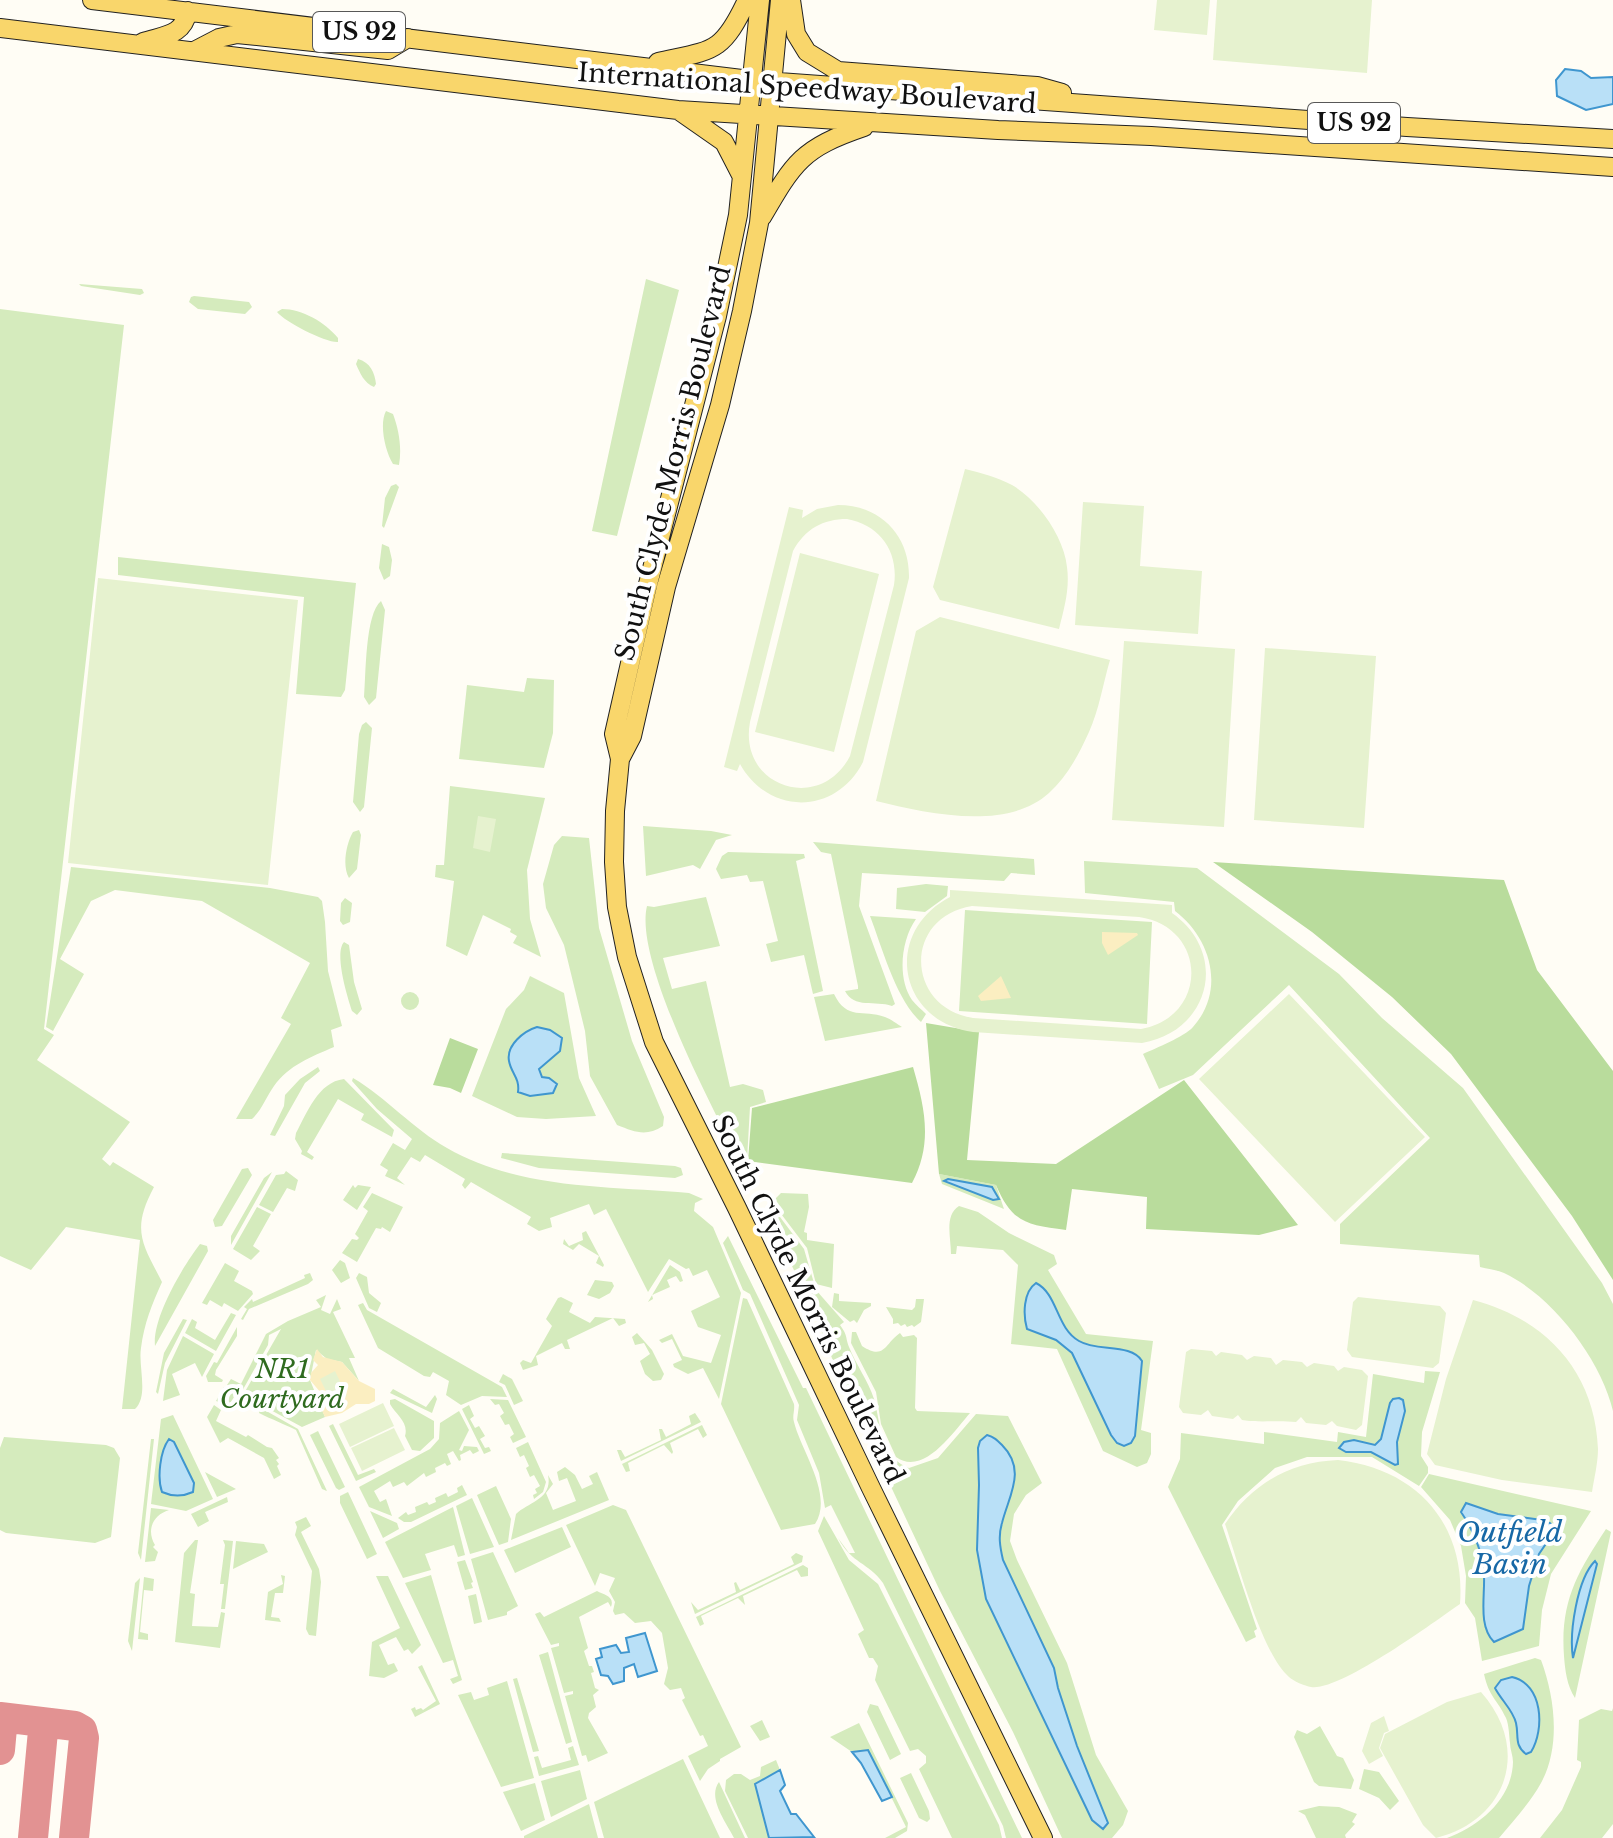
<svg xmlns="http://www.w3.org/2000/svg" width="1613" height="1838" font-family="'Libre Baskerville',serif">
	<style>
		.green { fill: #d5ebbd }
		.forest { fill: #b9dc9c }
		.sand { fill: #fbeec1 }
		.pitch { fill: #e6f2cf; fill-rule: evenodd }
		.water { fill: #b9e0f7; stroke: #3f96cf; stroke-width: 2 }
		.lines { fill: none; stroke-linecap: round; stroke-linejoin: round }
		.taxiway { stroke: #e29292; stroke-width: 30 }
		.major-casing { stroke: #222; stroke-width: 20 }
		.major { stroke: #f9d66b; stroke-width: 18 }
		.labels { text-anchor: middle; stroke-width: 8; stroke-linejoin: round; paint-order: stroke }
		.shield { fill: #fff; stroke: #585858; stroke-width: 2 }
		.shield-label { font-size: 24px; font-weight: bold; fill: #111 }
		.street-label { font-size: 26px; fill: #111; stroke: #fff }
		.park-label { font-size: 26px; font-style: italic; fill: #2f6b1f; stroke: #fff }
		.water-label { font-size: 28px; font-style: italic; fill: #1768a6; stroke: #fff }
	</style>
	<rect width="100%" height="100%" fill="#fffdf5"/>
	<path class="green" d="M646,279L679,290L617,536L592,531Z
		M79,284L142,289L144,293L140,295L81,286Z
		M194,296L249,302L252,307L245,314L198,309L189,302L191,297Z
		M0,309L124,325L44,1029L54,1035L37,1060L130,1122L102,1159L110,1166L113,1162L154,1187C131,1230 142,1243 162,1282C152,1304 144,1324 141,1348C138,1366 149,1396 135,1409H122L140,1240L66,1227L31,1270L0,1256Z
		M282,309C302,309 325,322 338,338V342C326,343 285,322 277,312Z
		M358,359C370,362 375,373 376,384L374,387C364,383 360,373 356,364Z
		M386,411L393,414C399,430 402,448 399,465L393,464C385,451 379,424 386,411Z
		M396,484L399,487L384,528L382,526L385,498L391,486Z
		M382,544L389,547L392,560L390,576L384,580L379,568Z
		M118,557L356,583L345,690L341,697L296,694L304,597L118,575Z
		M381,601L385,610L376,698L369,705L364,697C366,675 365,614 381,601Z
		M527,678L554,680L553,733L544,768L459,759L467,685L524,692Z
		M366,722L372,728L364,807L360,812L353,802L359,734L362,725Z
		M450,786L545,798L527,870L530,919L541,957L513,943L517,936L510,932L511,929L483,915L467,956L446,946L454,881L435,877L436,865H444Z
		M643,826L711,831L732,835L716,840L700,869L693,865L646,876Z
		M359,830L361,835L357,869L349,878C342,866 346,844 353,832Z
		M562,836L589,838L599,928L632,1041L664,1117L663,1126C646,1137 635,1132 617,1125L590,1076L585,1031L564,945L546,908L543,884L554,845Z
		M813,842L1034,859L1035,875L1011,873L1004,881L862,873L859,906L895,1004L892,1006C875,1000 854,1009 845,991L858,989V986L831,854L821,852Z
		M728,852L804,854L805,858L796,861L823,991L813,994L804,955L771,962L766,944L778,941L763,881L750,882L747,875L721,879L716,869L722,856Z
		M1084,861L1197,868L1339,974L1382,1018L1463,1088L1602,1283L1613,1304V1411C1601,1360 1553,1296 1504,1273C1497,1270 1488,1269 1480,1267L1479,1255L1340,1244V1224L1430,1138L1289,985L1193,1075L1159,1089L1143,1054C1156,1048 1184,1037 1193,1027C1226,990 1211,938 1175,911L1174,902L1085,893Z
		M71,867L270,888L318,897L322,901L325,922L328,971L342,1026L331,1030L334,1047C311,1057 289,1065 274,1086C266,1097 262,1110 252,1119H236L291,1024L281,1018L310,963L202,901L115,890L91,901L60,959L84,974L53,1031L46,1027Z
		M926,884L948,886L947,896L925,912L896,909L897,888Z
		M706,897L720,946L663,958L672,989L706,981L730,1087L743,1084L763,1090L766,1102L750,1107L747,1160L736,1154C710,1103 634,959 647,906L654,907Z
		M345,898L352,903L350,922L343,925L340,921L341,903Z
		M965,910L1152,922L1147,1024L959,1011Z
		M870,916L916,919C901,940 897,978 912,1000C916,1005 922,1010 926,1014L921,1022C896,1000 882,947 870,916Z
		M344,942L349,945L354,982L362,1009L357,1015L352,1011C347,996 334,953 344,942Z
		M530,976L564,993L579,1078L596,1116L546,1119L517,1117L472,1096L506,1009L524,990Z
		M401 1001a9 9 0 1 1 18 0a9 9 0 1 1-18 0Z
		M834,994C847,1021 863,1009 885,1017C891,1019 897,1024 902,1027L825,1041L814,997Z
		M318,1067L320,1071L305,1083L275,1136L270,1135L284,1106L285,1095L300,1079Z
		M353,1078C387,1098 413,1129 447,1148C520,1190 608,1186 689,1193L703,1199L695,1203L694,1211L713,1227L741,1293L719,1399L703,1368L688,1374L674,1367L673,1364L682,1360L672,1339L662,1343L659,1340L672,1334L683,1356L711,1363L721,1335L698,1327L691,1311L720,1297L707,1270L693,1276L689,1268L686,1269L669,1259L648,1292L606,1209L594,1215L589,1204L550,1218L552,1227L539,1231L527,1224L531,1217L471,1182L465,1189L462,1185L465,1179L425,1155L420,1162L411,1157L397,1178L405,1185L385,1176L388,1170L380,1165L393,1143L405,1150L412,1139L377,1109L352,1081Z
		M344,1079L394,1130L392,1137L361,1120L364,1114L338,1099L307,1152L314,1157L312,1160L301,1154L302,1151L295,1139L296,1133C307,1113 318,1082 344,1079Z
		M502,1153L675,1166L681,1168L683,1175L675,1178L539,1168L505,1159L501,1158Z
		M248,1168L252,1175L222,1226L215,1227L213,1220L242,1169Z
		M286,1171L298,1180L295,1191L287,1188L273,1212L259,1205L276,1175L284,1174Z
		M272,1172L231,1245V1236L264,1178Z
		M939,1174L996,1185L1004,1209L942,1184Z
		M353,1185L355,1188L358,1185L371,1187L357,1210L343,1200Z
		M372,1193L403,1207L390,1232L382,1227L381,1229L376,1228L357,1262L342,1253L352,1239L357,1240L359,1238L355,1234L368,1211L363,1207Z
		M781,1193L808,1194L809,1207L804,1232L807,1233V1240L834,1244L832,1288L816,1284L807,1248L772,1202Z
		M959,1206L978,1212L1009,1233L1054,1255L1057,1264L1048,1270L1086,1334L1153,1341L1141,1430L1151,1433V1454L1147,1463L1137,1467L1103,1451L1057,1349L1011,1344L1018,1265L1003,1250L957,1246L956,1254H951C951,1238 944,1215 959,1206Z
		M257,1207L271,1214L253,1246L260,1251L251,1260L233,1249Z
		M780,1217L804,1249L816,1290L844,1322L840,1325C848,1336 845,1336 849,1347C856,1365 868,1380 874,1399C881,1424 880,1457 909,1468L938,1458L976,1414L1008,1416L1042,1483L1026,1495L1014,1514L1010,1541L1017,1560L1067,1663L1096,1755L1128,1811L1123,1825L1112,1838H1062L1013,1732L940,1591L839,1376L814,1312L769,1218Z
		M586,1231L604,1265L603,1267L596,1263L599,1256L579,1244L573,1250L563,1244L564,1239L569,1246L583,1240L582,1233Z
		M728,1236L803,1388H806L1022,1838H1006L1003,1826L883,1583C868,1562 852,1564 838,1538L849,1553H855L831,1505L825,1508L819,1473L797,1420L799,1405L750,1294L743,1290L723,1243Z
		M200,1244L207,1246L208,1251L155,1346C152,1318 183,1266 200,1244Z
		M340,1260L345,1263L350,1278L341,1283L332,1270Z
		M225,1263L239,1271L234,1281L252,1291L253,1294L238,1311L224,1303L222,1307L210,1300L207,1305L202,1303Z
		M670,1265L680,1272L683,1281L680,1282L676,1276L667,1280L670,1287L652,1295L653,1299L648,1302Z
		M310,1273L313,1280L308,1284L249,1309L243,1320L241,1319L247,1309L244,1307L252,1299L253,1302L305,1278L304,1275Z
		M359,1273L367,1277L369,1293L381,1303L377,1312L369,1308L356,1278Z
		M595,1280L612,1282L614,1286L610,1293L599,1299L587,1295Z
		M834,1293L839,1294V1301L871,1303V1306L864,1310L857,1323L854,1320L850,1322L832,1307Z
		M326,1295L321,1310L330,1314L337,1299L341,1309L333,1312L355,1358H349L359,1381L342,1362L327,1359L316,1350L310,1380L325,1417L302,1427L243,1395L281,1329L269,1335L268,1345L241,1393L227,1385L231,1379L241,1384L266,1334L288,1321L321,1307L316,1300Z
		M561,1297L573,1303L569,1312L590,1323L595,1317L625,1319L626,1323L619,1326L613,1318L567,1340L570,1349H565L562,1343L536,1356L538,1365L523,1370L520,1363L523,1360L531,1363L552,1326L546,1319L558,1298Z
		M743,1298L747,1299L794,1404C795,1411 792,1416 794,1422C801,1451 834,1495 815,1524L781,1530L721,1404Z
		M916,1299H924L921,1322L914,1327L912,1325L907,1327L905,1324L901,1326L898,1323L893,1324V1319L886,1307L912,1310L915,1307Z
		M363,1303L367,1310L502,1387L507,1397L482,1396L461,1405L446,1395L449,1381L433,1372L430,1377L424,1376L378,1348L358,1305Z
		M231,1313L236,1315L216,1351L185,1333L192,1319L197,1322L195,1328L215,1340Z
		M183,1319L187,1320L165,1363L158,1394L156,1392L164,1353Z
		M237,1327V1336L216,1370L215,1375L223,1380L222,1382H208L206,1376L214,1362L217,1363Z
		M852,1332H856L862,1346C885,1361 885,1343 900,1333L903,1337L914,1335L917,1338L915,1408L917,1411L970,1413C954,1431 924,1477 896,1457L881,1424L876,1392L851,1343Z
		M637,1333L652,1350L664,1374L661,1380L653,1381L645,1374L640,1361L650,1354L644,1343L635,1345L632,1337Z
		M183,1336L214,1354L202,1377L195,1363L172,1374L180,1395L163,1401L167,1370Z
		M1425,1371L1440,1372L1422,1432L1421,1456L1428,1467V1473L1419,1486L1372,1457H1307L1275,1468L1238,1501L1222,1525L1257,1629L1254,1631L1256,1637L1246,1642L1168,1487L1180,1459L1181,1433L1264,1444V1432L1337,1442L1338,1432L1366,1437L1373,1374L1424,1383Z
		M503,1374L512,1379L523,1401L514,1405L505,1385L499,1382Z
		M224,1387L298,1429L327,1491L322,1489L296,1430C282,1423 273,1420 259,1413L260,1410L248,1406L234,1397L229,1405L216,1401Z
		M393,1389L426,1407L435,1395L437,1399L432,1413L390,1393Z
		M395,1399L434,1421V1438L420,1451L412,1450L405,1436C409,1422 396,1415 390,1404V1400Z
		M490,1399L508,1400L526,1437L513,1443L510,1437L514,1434L509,1424L505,1425L500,1416L504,1413L499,1404L495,1405Z
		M214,1405L221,1410L216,1421L246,1437L248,1435L267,1447L272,1448L279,1458L276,1460L279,1464L277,1466L281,1475L274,1479L264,1458L228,1438L220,1443L207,1417Z
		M469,1405L474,1416L470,1419L475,1428L479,1426L485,1436L480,1439L485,1448L489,1447L491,1451L484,1454L462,1409Z
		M459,1411L469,1430L459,1450L462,1451L464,1446L477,1447L479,1451L473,1454L470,1450L460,1455L461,1460L459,1461L453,1451L447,1454L451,1464L447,1466L445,1463L435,1468L436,1472L426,1477L424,1473L407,1486L404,1482L393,1487L390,1481L374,1491L380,1502L386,1499L392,1516L369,1507L359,1487L430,1449L439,1439L440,1423Z
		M695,1413L701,1422L621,1461L617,1450H621L625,1457L661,1440L659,1429H662L666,1437L691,1424L689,1416Z
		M173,1415L213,1499L186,1511L151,1504L161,1419Z
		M333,1424L358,1475L374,1469L376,1472L356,1481L329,1426Z
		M702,1425L707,1435L703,1438L698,1429L670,1443L673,1452L672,1454L664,1445L628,1463L630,1471L626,1472L622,1464Z
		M318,1431L345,1487L339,1490L336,1488L310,1435Z
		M4,1437L106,1445L114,1448L120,1458L111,1537L95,1543L6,1533L0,1530V1448Z
		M151,1439H154L141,1560L138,1553Z
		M528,1442L546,1482L543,1492L534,1499L533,1495L537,1493L535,1489L540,1486L534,1475L530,1477L526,1468L529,1466L524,1455L520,1457L516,1448Z
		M565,1467L575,1475L582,1489L593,1484L589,1476L597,1472L609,1500L511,1540L516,1514C529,1502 553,1499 548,1475L553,1484L546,1493L553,1510L576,1501L567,1478L559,1481L557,1472Z
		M205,1472L236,1489L217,1497Z
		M1429,1474L1591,1511L1551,1574L1542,1610L1539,1646L1482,1661L1475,1618L1465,1603L1466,1576L1461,1546L1450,1520L1421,1487Z
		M462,1485L467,1495L411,1522H404L398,1518L406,1512L408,1515L416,1512L415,1507L427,1502L429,1505L436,1502L435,1498L446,1493L448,1497L458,1492L457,1488Z
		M496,1486L511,1519L508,1542L499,1545L477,1495Z
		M348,1492L377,1554L367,1559L340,1503V1496Z
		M227,1497L228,1502L205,1512L209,1521L198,1527L191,1514Z
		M472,1498L494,1547L470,1554L456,1506Z
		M613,1505L626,1510L741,1747L720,1759V1761L708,1769L700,1781L688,1756L708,1746L703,1735L700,1736L682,1700L685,1698L681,1688L670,1690L664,1684L668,1668L662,1633L651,1621L635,1623L624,1613L615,1615L613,1611L615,1602L609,1591L615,1578L600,1573L595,1586L566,1525Z
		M453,1507L465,1555L458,1557L454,1545L425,1554L431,1570L403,1578L385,1542Z
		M151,1508L169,1510C153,1515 146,1530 155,1545L153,1547L158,1552L155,1561L145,1562Z
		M370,1511L397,1523L399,1529L383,1538Z
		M824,1516L849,1560L878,1584L999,1825L1002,1838H952L919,1769L926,1763V1756L918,1749L910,1751L875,1680L878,1666L873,1658H869L858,1634L864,1630L818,1531Z
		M306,1517L311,1526L301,1532L319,1569L321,1582L316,1636L309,1635L306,1629L312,1571L295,1535L297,1527L295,1522Z
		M562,1527L571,1547L515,1573L504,1550Z
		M1606,1529L1611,1532L1575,1698C1567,1686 1565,1670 1564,1656C1560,1602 1577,1573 1606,1529Z
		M195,1540H198L190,1593L195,1594L192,1626L218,1627L221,1612L225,1613L220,1648L175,1642L184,1553Z
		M223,1540L233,1541L225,1609H221L224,1584H220L225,1545Z
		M236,1541L264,1544L268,1552L233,1569Z
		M493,1552L518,1606L507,1612V1615L488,1620L471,1559Z
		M796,1553L803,1556L802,1562L695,1614L691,1602L698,1610L736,1592L734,1583L736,1582L740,1590L794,1564L791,1557Z
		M465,1560L473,1582L471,1583L473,1588L465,1590L457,1562Z
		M803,1565L808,1568V1576L801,1577L797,1570L743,1596L745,1605L738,1598L701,1616L704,1624L700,1626L696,1617Z
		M281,1575L285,1576L283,1593H275L271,1617L279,1618L281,1622L265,1620L268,1592L283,1584Z
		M431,1575L462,1680L453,1684L450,1679L458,1676L453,1660L443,1663L405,1583Z
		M376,1576H388L421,1645L412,1654L408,1649L404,1651L396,1637L379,1645L388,1665L394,1663L398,1671L384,1678L369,1676L372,1642L400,1628Z
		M144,1577L154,1579L153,1591L144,1590L140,1632L148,1634V1640L138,1639Z
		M140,1578L132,1651L128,1641L135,1583Z
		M597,1591C604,1595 615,1596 611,1607L608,1602L579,1617L588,1648L584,1651L589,1666H592L594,1672L591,1673L595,1688L599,1690L593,1695L596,1707L589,1713L588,1718L608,1753L588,1762L586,1755L582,1756L565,1696L573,1694V1691L564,1693L551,1648L559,1646V1643L551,1645L535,1614L540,1612L544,1617Z
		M476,1594L482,1622L474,1624L468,1596Z
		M548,1652L572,1742L566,1744L539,1655Z
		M1535,1658L1541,1660C1555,1698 1561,1746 1541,1783C1530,1803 1513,1821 1499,1838H1447C1479,1826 1512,1800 1513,1762C1513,1756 1510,1749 1510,1743C1509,1735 1509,1725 1506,1718C1497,1699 1489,1697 1484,1674Z
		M422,1665L440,1704L415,1717L411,1709L415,1707L416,1710L421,1708L423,1710L436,1701L418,1667Z
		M517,1678L539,1751L533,1752L513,1679Z
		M507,1681L534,1778L501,1787L458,1695L471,1692L474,1700L489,1695L487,1688Z
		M870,1704L878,1706L901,1754L890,1760L867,1712Z
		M1613,1708V1824L1602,1838H1540L1562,1810L1581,1767V1762L1577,1760L1579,1720L1601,1709L1612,1711Z
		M762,1720L770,1737L760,1741L750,1726Z
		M859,1723L908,1823L907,1831L895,1838H885L906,1827L868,1750L852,1752L830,1737Z
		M1320,1726L1337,1756L1343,1758L1354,1780L1351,1789L1319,1786L1314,1782L1294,1737L1297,1730L1307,1734Z
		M573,1746L579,1765L539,1776L534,1757L538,1756L542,1768L571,1760L568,1748Z
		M683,1759L720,1838H604L594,1802Z
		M776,1760L780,1770L755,1784L769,1838H748L725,1791L726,1780L734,1774H741L750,1780L760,1776L761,1767Z
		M1364,1769L1379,1772L1399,1801L1390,1810L1379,1798L1359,1789Z
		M580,1770L587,1799L551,1817L541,1781Z
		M911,1773L929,1811L930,1819L927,1822L919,1818L900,1778Z
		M719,1782L745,1838H734C726,1822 707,1798 719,1782Z
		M535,1783L545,1820L521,1831L503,1792Z
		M589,1804L598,1838H524V1836Z
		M1319,1806L1339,1807L1357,1814L1352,1822L1355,1824L1345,1835L1346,1838H1316L1305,1815L1298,1811Z"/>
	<path class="forest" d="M1213,862L1504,880L1537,970L1613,1071V1280L1572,1216L1451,1054L1392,997L1312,932Z
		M926,1023L979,1032L967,1160L1056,1164L1184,1080L1298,1225L1259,1235L1146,1229L1147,1197L1072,1189L1066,1230C1027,1225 1012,1223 996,1185L939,1174Z
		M450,1038L478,1049L461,1093L450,1088L433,1085Z
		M913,1067C925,1108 933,1144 912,1183L748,1161L752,1108Z"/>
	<path class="sand" d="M1102,932L1137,933L1138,935L1108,955L1102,943Z
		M1001,976L1011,998L981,1001L978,996Z
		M317,1349L323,1357L342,1362L359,1381L375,1389V1401L369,1404H356L342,1413L325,1417L316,1398L321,1393L310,1380L311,1373L318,1365L313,1360Z"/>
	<path class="pitch" d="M1157,0H1210L1207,35L1154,30Z
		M1217,0H1372L1367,73L1213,60Z
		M965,469C981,473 997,477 1012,485C1038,500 1064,537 1067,567C1070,589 1064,609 1059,629L940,600L933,587Z
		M1083,502L1144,506L1140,566L1202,571L1198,634L1075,625Z
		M838,505C880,505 910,535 909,578L863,762C836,815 769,816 740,764L737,771L724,767L789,507L803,510L802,518L817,509ZM847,519C880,525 899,552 894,585L850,756C820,814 738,787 750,722L793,551C805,529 823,519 847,519Z
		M800,553L879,574L834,752L755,732Z
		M98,578L298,600L268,885L68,863Z
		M940,617L1110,660C1103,684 1099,710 1089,732C1079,754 1067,777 1049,793C1006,832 926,813 876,801L916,631Z
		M1124,641L1235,649L1224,827L1112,820Z
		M1265,648L1376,656L1364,828L1254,820Z
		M478,816L496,819L490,852L473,848Z
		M950,890L1172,905V913C1229,953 1211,1031 1142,1043L973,1032C897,1021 883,932 950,897ZM972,906L1139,917C1208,927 1209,1017 1141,1029L973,1018C905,1007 903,917 972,906Z
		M1289,994L1425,1137L1335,1222L1199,1079Z
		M1358,1297L1440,1306L1446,1313L1439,1363L1433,1368L1352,1357L1347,1350L1353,1302Z
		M1473,1300C1546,1319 1595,1372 1598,1449C1598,1463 1594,1479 1592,1492L1502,1480L1435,1465L1427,1454L1446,1379Z
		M1191,1349L1212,1351L1216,1356L1221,1352L1242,1355L1247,1360L1254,1356L1271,1358L1276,1365L1283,1360L1302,1362L1307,1367L1314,1363L1334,1366L1338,1371L1344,1367L1362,1370L1368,1376L1362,1425L1356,1430L1337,1426L1332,1421L1326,1425L1306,1423L1301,1417L1296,1422C1276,1420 1261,1423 1242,1420L1238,1415L1233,1419L1212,1416L1208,1410L1201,1415L1183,1413L1179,1407L1186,1352Z
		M335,1371L347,1396L332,1403L320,1379Z
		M383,1403L394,1426L350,1447L339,1424Z
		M394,1428L405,1450L362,1471L351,1448Z
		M1338,1460C1417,1469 1466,1524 1460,1604C1434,1622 1339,1692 1311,1687C1305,1686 1293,1681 1289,1677C1261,1653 1238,1561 1225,1524C1252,1484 1289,1462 1338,1460Z
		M1481,1692C1531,1748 1508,1820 1436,1838L1423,1825L1380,1748L1385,1734L1447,1702Z
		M1384,1716L1389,1731L1384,1733L1379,1748L1383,1756L1369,1764L1362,1751L1371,1723Z"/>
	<path class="water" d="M1565,69L1581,71L1591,78L1613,77V104L1586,110L1557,96L1556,80Z
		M537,1027L550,1030L562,1038L560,1051L539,1069L542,1077L549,1078L557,1084L553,1093L530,1096L518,1092C520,1078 511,1073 509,1061C506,1045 524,1031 537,1027Z
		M948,1179L992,1187L999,1199L993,1200L944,1181Z
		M1036,1283C1058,1294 1056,1328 1079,1341C1097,1352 1131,1343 1142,1361L1135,1436L1131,1443L1124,1446L1117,1443L1111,1435L1072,1353L1056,1340L1027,1329C1023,1315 1023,1292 1036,1283Z
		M1399,1398L1403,1400L1405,1411L1397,1442L1398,1464L1395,1465L1371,1452H1346L1339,1448L1344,1442L1354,1440L1375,1445L1381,1439L1390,1403L1393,1399Z
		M987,1435C994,1437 997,1440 1002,1445C1027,1470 1009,1495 1002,1523C998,1536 1000,1547 1003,1560L1054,1668L1058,1688L1077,1746L1108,1823L1103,1829L1092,1820L986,1599L977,1550L979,1485L978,1448L980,1441Z
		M169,1439L174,1442L194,1483L193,1492C182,1497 173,1497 162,1492C157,1478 160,1451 169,1439Z
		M1466,1503L1498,1514L1542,1520L1550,1523L1556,1529L1539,1554L1529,1586L1523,1629L1494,1642C1478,1626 1485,1597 1484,1576C1483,1553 1474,1531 1461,1512Z
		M1595,1561L1597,1564L1573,1658C1569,1633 1577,1579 1595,1561Z
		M645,1633L657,1671L638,1677L634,1664L624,1668V1681L613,1684L608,1676L601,1675L596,1659L602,1657L600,1649L616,1645L621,1653L629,1652L626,1638Z
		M1512,1677C1543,1684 1545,1729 1531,1752L1526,1754C1514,1745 1519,1736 1516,1723C1513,1710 1501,1700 1495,1688L1501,1680Z
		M868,1750L892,1797L882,1801L861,1763L852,1752Z
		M780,1770L785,1785L780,1791L791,1814H796L814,1837L769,1838L755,1784Z"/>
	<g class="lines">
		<path class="taxiway" d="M0,1717L75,1726L82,1730L84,1738L74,1838
			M0,1720L2,1728L0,1750
			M33,1838L43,1731L41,1725L35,1722"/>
		<defs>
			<path id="major" d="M92,0L750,80L1407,127L1613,139
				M780,0L759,223L742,311L720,405L666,587L632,736L620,759L615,811L614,862L617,907L627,957L654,1042L737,1208L871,1488L1043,1838
				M791,0L796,34L807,52L838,71L1037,86L1062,93
				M0,28L678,110L998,130L1151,136L1613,167
				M143,42C165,35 183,36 188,11
				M194,51L219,38L237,34L388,50L408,38
				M658,62C713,50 722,54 747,0
				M681,112L724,142L741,175
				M762,217C794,162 802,148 864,127
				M620,759L614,734L647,588L717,316L738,215L760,0"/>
		</defs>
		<use href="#major" class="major-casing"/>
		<use href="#major" class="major"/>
	</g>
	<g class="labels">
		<g class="shield">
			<rect x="313" y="12" width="92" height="40" rx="6"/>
			<rect x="1308" y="103" width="92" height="40" rx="6"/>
		</g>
		<g class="shield-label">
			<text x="359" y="40">US 92</text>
			<text x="1354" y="131">US 92</text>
		</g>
		<g class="street-label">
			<text transform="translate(807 88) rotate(4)" y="9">International Speedway Boulevard</text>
			<text transform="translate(673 463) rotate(-76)" y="9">South Clyde Morris Boulevard</text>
			<text transform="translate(808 1299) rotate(64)" y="9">South Clyde Morris Boulevard</text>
		</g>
		<g class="park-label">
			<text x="282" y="1378">NR1<tspan x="282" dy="30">Courtyard</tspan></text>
		</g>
		<g class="water-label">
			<text x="1510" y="1542">Outfield<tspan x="1510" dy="32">Basin</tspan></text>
		</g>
	</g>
</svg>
